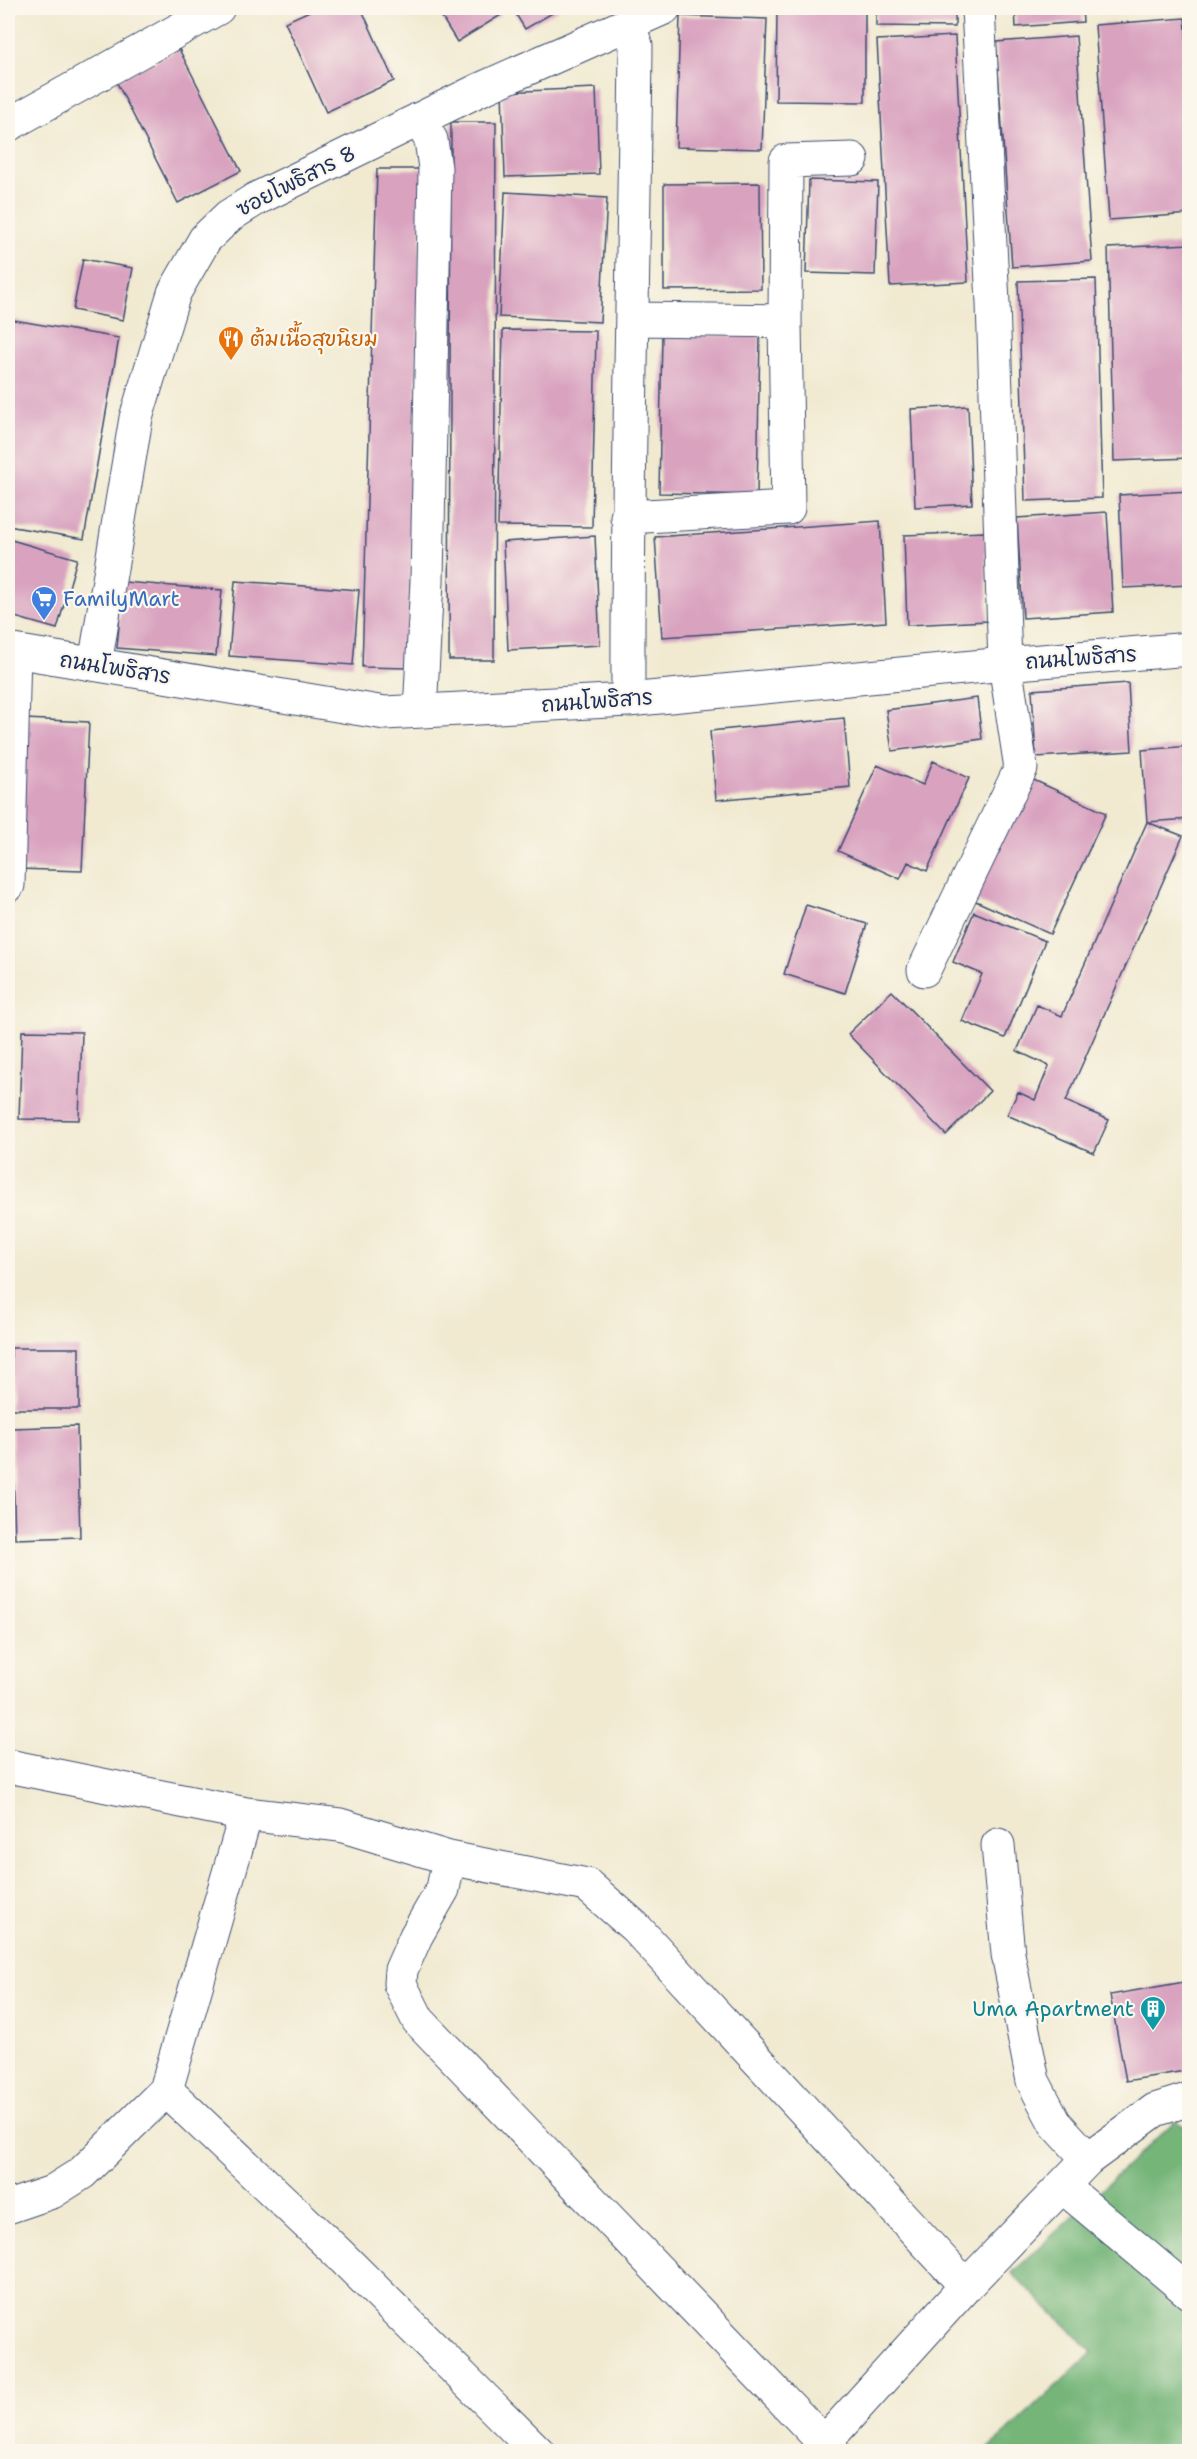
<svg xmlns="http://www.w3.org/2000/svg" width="1197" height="2459" font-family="'Shantell Sans','Playpen Sans Thai',sans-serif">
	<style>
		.forest { fill: #74b578; stroke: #48726b; stroke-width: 1.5 }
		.building { fill: #d9a3c0 }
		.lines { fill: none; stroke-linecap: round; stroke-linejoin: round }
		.minor-casing { stroke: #3b4b6f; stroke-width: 35 }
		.minor { stroke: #fff; stroke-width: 33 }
		.labels { text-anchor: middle; stroke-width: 4.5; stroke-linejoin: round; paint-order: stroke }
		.street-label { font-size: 21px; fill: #1b2f5e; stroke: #fbf7ec }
		.food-label { font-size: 21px; fill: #c56008; stroke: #fbf7ec; text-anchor: start }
		.shop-label { font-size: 21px; fill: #366cbe; stroke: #fbf7ec; text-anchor: start }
		.culture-label { font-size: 21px; fill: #0d838f; stroke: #fbf7ec; text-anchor: end }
	</style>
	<rect width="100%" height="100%" fill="#fbf7ec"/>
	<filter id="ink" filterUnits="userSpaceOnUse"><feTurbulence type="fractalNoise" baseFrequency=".0167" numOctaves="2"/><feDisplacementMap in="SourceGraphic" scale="12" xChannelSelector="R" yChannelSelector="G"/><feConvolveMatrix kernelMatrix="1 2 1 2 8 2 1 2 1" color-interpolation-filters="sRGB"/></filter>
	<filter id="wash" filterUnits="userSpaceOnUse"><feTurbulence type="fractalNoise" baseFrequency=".008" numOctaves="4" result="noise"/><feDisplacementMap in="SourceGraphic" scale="24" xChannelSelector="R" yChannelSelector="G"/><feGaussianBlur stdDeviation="1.35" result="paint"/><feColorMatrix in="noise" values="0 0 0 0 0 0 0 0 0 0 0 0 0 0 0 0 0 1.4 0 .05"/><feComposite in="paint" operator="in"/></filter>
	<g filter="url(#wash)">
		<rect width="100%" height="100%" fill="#f1ead1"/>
		<path class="forest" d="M1175,2121L1189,2129V2451L985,2452L1093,2352L1012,2273Z"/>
		<g id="blocks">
			<path class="building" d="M316,8H361L394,81L326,112L285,22Z
				M436,8H496L501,15L457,42Z
				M512,8H561L525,29Z
				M777,8H865V102L776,101Z
				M876,8H955V27L876,26Z
				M1015,8H1082L1083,22L1016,27Z
				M680,16L767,19L762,149L676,147Z
				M1185,18L1190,82V214L1109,220L1095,25Z
				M955,36L968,282L890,286L877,40Z
				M1076,36L1092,261L1012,267L996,42Z
				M179,49L241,171L178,203L116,81Z
				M596,88L599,174L505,177L502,92Z
				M451,122H496L494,660H449Z
				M377,169H423L408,668L362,667Z
				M809,180L878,182L875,275L806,273Z
				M760,183L761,289L664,290V184Z
				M505,192L607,198L600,322L499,317Z
				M1190,244V458L1114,461L1108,248Z
				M83,259L133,268L123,320L73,310Z
				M1096,279L1102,498L1025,501L1018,281Z
				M8,319L119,338L84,539L8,526Z
				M503,330L596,331L592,527L498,526Z
				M662,335L760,336L757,495L659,493Z
				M968,406L972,504L915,507L911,409Z
				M1190,491V585L1123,588L1119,495Z
				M1107,512L1113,612L1023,618L1017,518Z
				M880,521L886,622L662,637L655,537Z
				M985,532L988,621L907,625L904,535Z
				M595,536L600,645L508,650L503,542Z
				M8,539L77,559L57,629L8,615Z
				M235,581L359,590L353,665L229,656Z
				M123,582L222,590L216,656L117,648Z
				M1128,683L1132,751L1036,757L1032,690Z
				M977,698L982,739L892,751L886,710Z
				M844,718L850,787L716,800L710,731Z
				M25,719L89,722L82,871L18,869Z
				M1190,746V819L1147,822L1142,750Z
				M933,761L969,778L927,871L908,862L900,879L838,851L877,765L923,785Z
				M1025,776L1106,813L1050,934L969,898Z
				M1147,822L1183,836L1066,1101L1109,1120L1094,1153L1007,1115L1018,1092L1035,1100L1049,1066L1017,1051L1037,1005L1062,1016Z
				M806,905L867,924L845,993L784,974Z
				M974,912L1045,941L1005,1038L962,1021L982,974L953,962Z
				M892,991L990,1091L946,1135L848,1034Z
				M22,1031L82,1032L79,1120L19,1119Z
				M11,1348H79V1409H10Z
				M77,1426L80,1537L15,1539L12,1428Z
				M1190,1981V2070L1126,2081L1110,1995Z"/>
		</g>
	</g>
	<g filter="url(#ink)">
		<use href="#blocks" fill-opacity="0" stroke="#3b4b6f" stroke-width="1.5"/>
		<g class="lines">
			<defs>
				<path id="minor" d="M628,25L636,45C634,263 627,482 628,700
					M419,119L431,140L435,168L427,581L420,711
					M8,125L218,8
					M634,319L785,321
					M627,517L788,508L785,321L786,161L852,159
					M8,650L385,713L628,700L1005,664L1190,649
					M95,664L136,418L174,293L205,239L229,216L256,199L479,90L664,8
					M8,885L14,651
					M924,970L1021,768L1005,664L993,303L978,8
					M8,1766L246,1814L340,1825L449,1858L587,1885L635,1927L966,2286
					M246,1814L166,2090L338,2253L538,2452
					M998,1845L1008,1954L1033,2081L1055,2123L1088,2159
					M449,1858L443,1889L416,1936L401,1970L400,1984L418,2020L833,2452
					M1062,2186L1190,2293
					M8,2207L52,2192L82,2173L166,2090
					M816,2452L966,2286L1088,2159L1155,2110L1190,2099"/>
			</defs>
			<use href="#minor" class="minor-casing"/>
			<use href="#minor" class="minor"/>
		</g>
	</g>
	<defs>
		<symbol id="restaurant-pin" viewBox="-11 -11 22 30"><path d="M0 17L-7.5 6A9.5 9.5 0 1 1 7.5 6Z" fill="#e8710a" stroke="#fbf7ec"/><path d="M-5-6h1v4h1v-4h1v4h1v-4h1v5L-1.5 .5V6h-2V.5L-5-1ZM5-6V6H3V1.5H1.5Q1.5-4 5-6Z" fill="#fff"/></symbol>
		<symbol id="supermarket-pin" viewBox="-11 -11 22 30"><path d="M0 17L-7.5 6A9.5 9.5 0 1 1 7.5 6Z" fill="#3f7fe0" stroke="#fbf7ec"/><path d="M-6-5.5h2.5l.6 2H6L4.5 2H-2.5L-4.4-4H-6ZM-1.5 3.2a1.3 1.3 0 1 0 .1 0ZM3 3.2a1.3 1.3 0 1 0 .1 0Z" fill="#fff"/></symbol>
		<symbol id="building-pin" viewBox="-11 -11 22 30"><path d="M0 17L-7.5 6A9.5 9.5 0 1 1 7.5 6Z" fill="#0f9aa8" stroke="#fbf7ec"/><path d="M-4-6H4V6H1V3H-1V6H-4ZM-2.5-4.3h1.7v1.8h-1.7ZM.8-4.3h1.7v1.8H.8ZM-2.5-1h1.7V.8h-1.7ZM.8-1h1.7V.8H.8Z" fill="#fff"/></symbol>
	</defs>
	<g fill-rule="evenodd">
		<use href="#restaurant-pin" x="216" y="324" width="30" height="40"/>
		<use href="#supermarket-pin" x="29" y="584" width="30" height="40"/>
		<use href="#building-pin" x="1138" y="1994" width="30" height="40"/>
	</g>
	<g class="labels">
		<g class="street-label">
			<text transform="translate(296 181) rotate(-27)" y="7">ซอยโพธิสาร 8</text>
			<text transform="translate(1081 658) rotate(-4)" y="7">ถนนโพธิสาร</text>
			<text transform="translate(115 668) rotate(9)" y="7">ถนนโพธิสาร</text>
			<text transform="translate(597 701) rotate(-4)" y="7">ถนนโพธิสาร</text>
		</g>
		<g class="food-label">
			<text x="250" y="346">ต้มเนื้อสุขนิยม</text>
		</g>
		<g class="shop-label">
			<text x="63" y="606">FamilyMart</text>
		</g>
		<g class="culture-label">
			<text x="1134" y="2016">Uma Apartment</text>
		</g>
	</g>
	<rect width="1197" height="2459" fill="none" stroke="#fbf7ec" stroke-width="30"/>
</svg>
